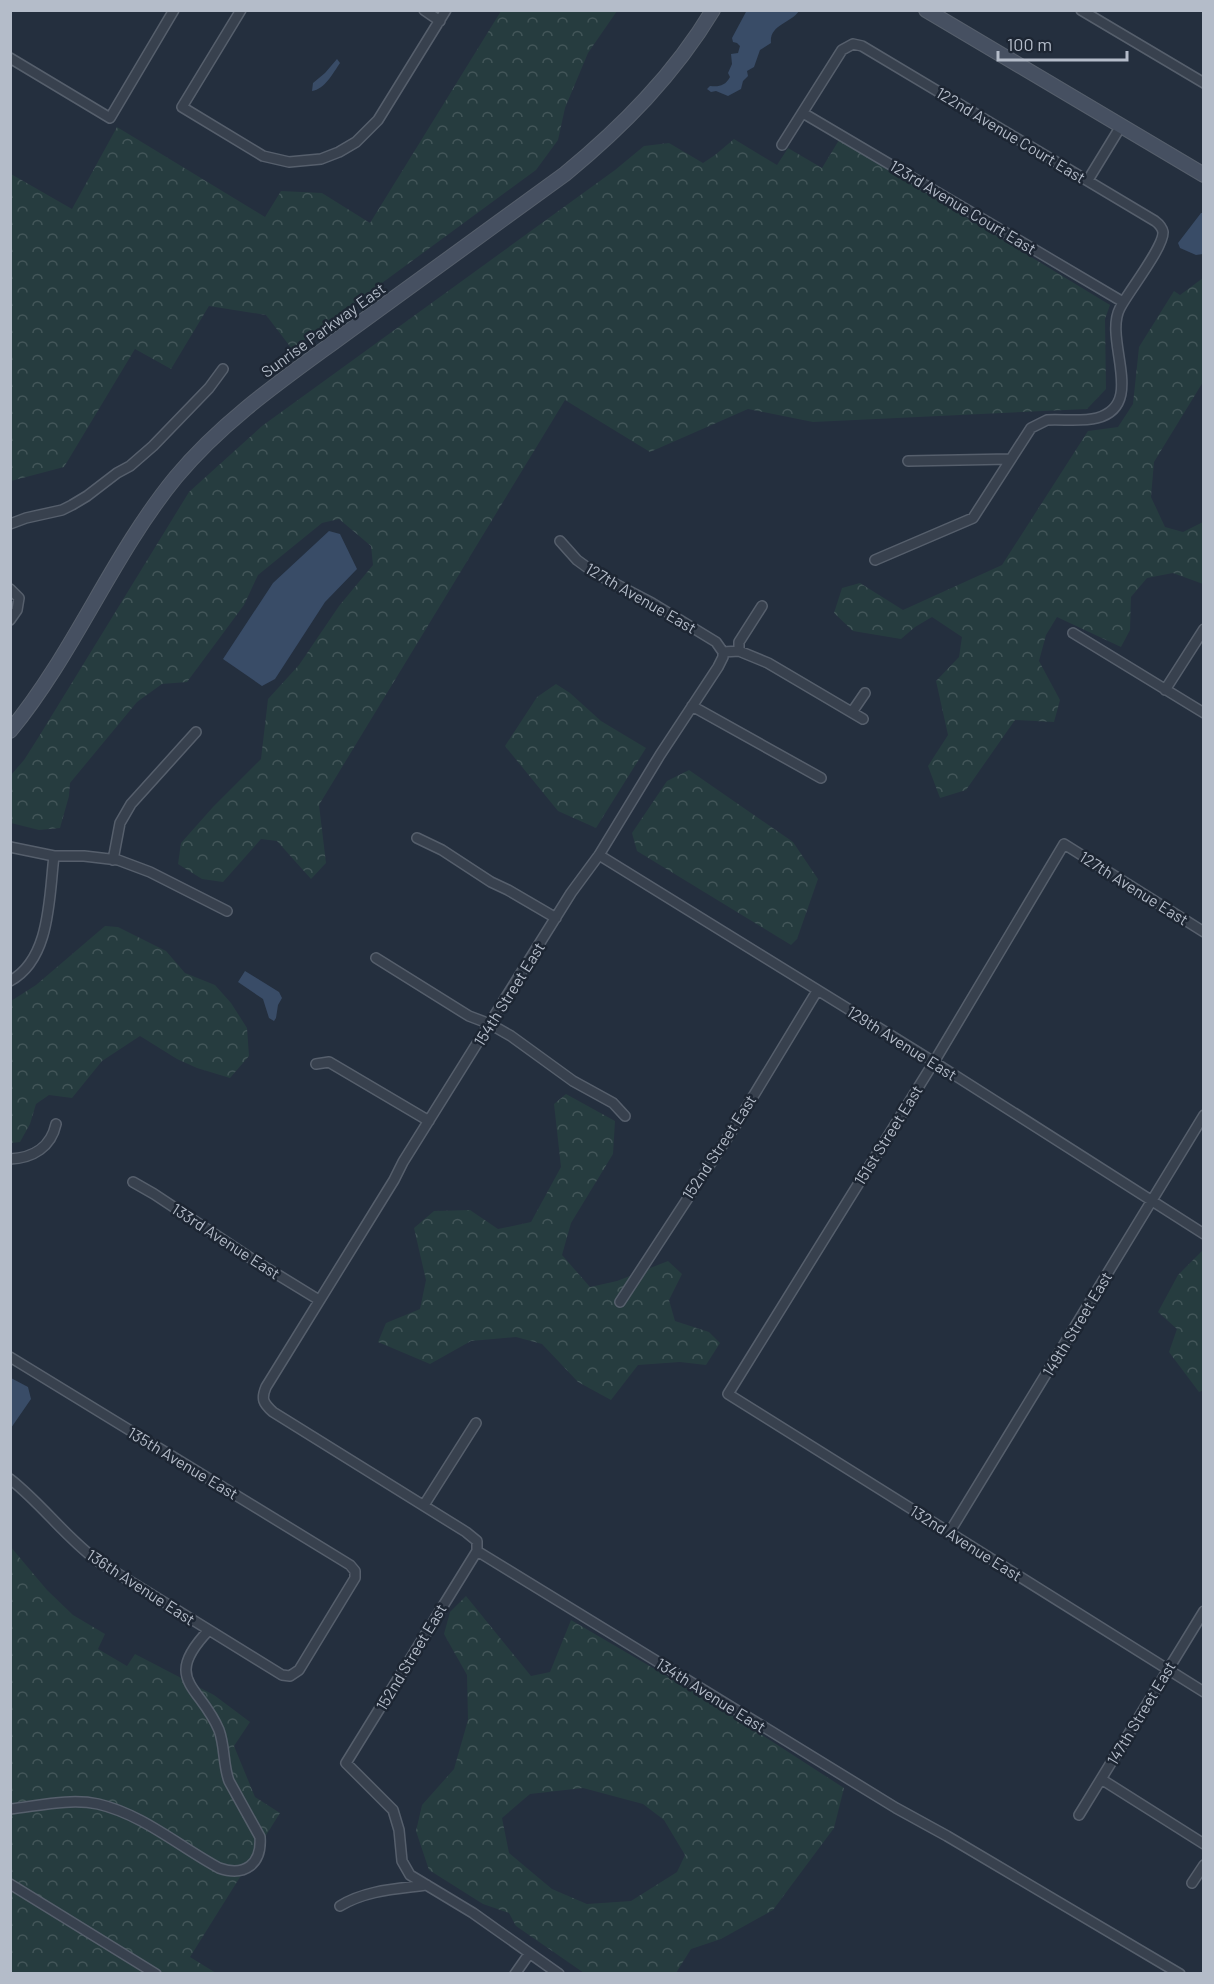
<svg xmlns="http://www.w3.org/2000/svg" width="1214" height="1984" font-family="Barlow,sans-serif">
	<style>
		.forest { fill: url(#forest-crowns); fill-rule: evenodd }
		.water { fill: #394c67 }
		.lines { fill: none; stroke-linecap: round; stroke-linejoin: round }
		.street-casing { stroke: #565f6c; stroke-width: 12 }
		.secondary-casing { stroke: #565f6c; stroke-width: 16 }
		.street { stroke: #38414e; stroke-width: 9 }
		.secondary { stroke: #465061; stroke-width: 14 }
		.labels { text-anchor: middle; stroke-width: 5; stroke-linejoin: round; paint-order: stroke }
		.street-label { font-size: 16px; fill: #b4bcc9; stroke: #1d2633 }
	</style>
	<defs>
		<pattern id="forest-crowns" width="20" height="18" patternUnits="userSpaceOnUse" patternTransform="scale(1.5)"><rect width="20" height="18" fill="#263c3f"/><path d="M2 6a3 3 0 1 1 6 0M12 15a3 3 0 1 1 6 0" fill="none" stroke="#435659"/></pattern>
	</defs>
	<rect width="100%" height="100%" fill="#242f3e"/>
	<path class="forest" d="M501,11H617L588,53L565,108L558,140L536,170L292,349L266,315L209,306L171,369L135,349L64,467L11,481V174L72,209L117,127L265,217L281,191L322,193L370,223Z
		M734,139L777,165L788,148L822,168L839,140L1110,305L1105,319L1106,389L1087,409L813,422L748,409L650,452L565,400L319,805L326,863L311,879L277,841L261,839L223,882L202,879L178,864L181,843L213,807L261,759L268,699L299,665L339,606L373,565L371,546L339,519L322,523L258,575L244,605L187,682L162,684L137,702L70,783L69,796L60,828L39,830L11,823V775L24,760L38,738L189,492L262,426L615,170L644,146L669,143L703,163L715,155Z
		M1203,278V382L1154,462L1151,497L1165,527L1183,532L1203,522V584L1173,573L1147,578L1131,597L1130,630L1121,647L1057,617L1046,635L1039,661L1060,700L1054,722L1015,720L966,790L940,798L928,766L948,735L936,681L959,657L962,637L932,617L915,627L901,639L853,631L834,613L842,588L860,583L903,610L1002,565L1088,431L1118,427L1133,404L1139,347L1174,291L1180,295Z
		M556,684L570,693L601,721L646,748L596,828L558,811L505,746L537,697Z
		M689,770L793,842L818,879L797,939L791,945L637,851L632,833L667,781Z
		M105,926L118,927L166,951L185,973L215,985L231,1003L247,1028L249,1056L230,1078L197,1068L177,1059L140,1036L102,1061L72,1098L49,1095L36,1104L30,1124L20,1142L11,1143V1001L36,985Z
		M566,1094L615,1121L613,1154L571,1223L562,1255L590,1287L617,1281L668,1261L682,1274L669,1300L675,1321L709,1332L720,1343L706,1365L680,1362L638,1365L611,1400L578,1382L542,1344L516,1337L471,1341L430,1364L378,1342L386,1323L420,1309L426,1280L414,1228L434,1211L470,1210L498,1229L531,1222L561,1167L554,1104Z
		M1203,1250L1204,1390L1199,1392L1169,1352L1177,1329L1158,1312L1178,1275Z
		M10,1546L47,1590L73,1615L105,1634L98,1649L127,1666L135,1654L214,1695L250,1722L234,1746L255,1797L280,1813L190,1957L216,1973H11Z
		M466,1596L531,1676L550,1672L571,1620L711,1702L844,1788L834,1828L773,1910L721,1939L691,1949L676,1973H584L516,1926L509,1913L483,1904L429,1870L416,1831L422,1805L454,1769L468,1720L467,1675L444,1634L450,1612ZM583,1788L643,1804L664,1820L685,1855L677,1872L631,1901L587,1904L552,1889L509,1853L502,1818L530,1794Z"/>
	<path class="water" d="M747,10L799,11C791,23 769,25 771,43L760,50L754,67L747,71L748,76L743,81L741,89L728,96L716,91L711,92L707,89L710,86C719,87 725,86 730,77L728,73L732,64L731,54L738,53L740,46L737,43L733,42L732,38Z
		M337,59L340,63C333,73 325,89 312,91L313,83L325,73Z
		M1201,213H1203V254L1196,255L1180,248L1178,243Z
		M329,531L340,534L357,569L325,602L275,679L262,686L223,659L273,583Z
		M245,971L279,992L282,998L278,1005L276,1018L274,1021L269,1018L263,999L238,982Z
		M11,1378L28,1387L31,1399L11,1428Z"/>
	<g class="lines">
		<defs>
			<path id="street" d="M241,10L182,107L263,156L289,162L321,159L339,152L356,142L378,120L446,10
				M424,10L440,21
				M1081,10L1204,83
				M10,58L110,118L174,10
				M803,113L1123,302
				M782,145L842,50L853,44L862,46L1155,221C1159,224 1162,227 1163,232C1164,247 1128,292 1120,308C1103,340 1147,405 1097,418C1081,422 1063,419 1047,420L1031,428L973,518L875,560
				M1088,180L1121,126
				M908,461L1010,459
				M10,524L26,518L62,510L72,505L87,496L117,473L130,466L153,446L209,388L223,369
				M560,541L577,560L588,568L608,580L652,603L716,642L723,652
				M10,589L19,598L17,610L10,620
				M1073,633L1204,713
				M739,651V642L762,606
				M1165,690L1204,629
				M692,706L821,778
				M852,712L865,693
				M417,838L442,850L491,882L508,890L556,918
				M10,847L54,856H84L118,860L150,872L227,911
				M599,855L934,1062L1204,1234
				M113,860L120,823L131,804L196,732
				M1204,932L1064,844L934,1062L728,1394L1204,1692
				M376,958L469,1016L490,1024L511,1036L573,1081L613,1103L625,1116
				M10,981C51,959 49,896 54,856
				M316,1064L329,1062L429,1121
				M10,1159C33,1158 51,1147 56,1124
				M133,1182L154,1194L252,1259L319,1300
				M620,1302L737,1123L817,991
				M10,1357L350,1565L355,1571V1578L299,1670L290,1676L282,1675L99,1562C66,1538 42,1504 10,1479
				M424,1505L476,1423
				M949,1533L1204,1115
				M477,1551V1541L466,1532L273,1412C263,1403 261,1399 266,1387L394,1180L403,1162L571,893L599,855L660,755L718,667L723,657V652L739,651L768,663L863,719
				M477,1551L896,1808L947,1836L1180,1974
				M477,1551L346,1763L393,1810L399,1830L402,1861L410,1875L473,1913L559,1974
				M1101,1779L1204,1844
				M10,1809C38,1806 70,1798 98,1804C142,1814 180,1847 219,1868C245,1877 262,1864 260,1837L229,1781C223,1765 225,1746 219,1730C200,1685 161,1680 209,1630
				M1079,1815L1204,1611
				M1192,1883L1204,1865
				M10,1884L156,1974
				M340,1906C366,1890 397,1889 427,1885
				M515,1974L529,1954"/>
			<path id="secondary" d="M926,10L1204,175
				M10,731C75,652 112,555 176,477C225,418 288,376 349,331C421,279 493,227 565,174C622,127 674,75 713,10"/>
		</defs>
		<use href="#street" class="street-casing"/>
		<use href="#secondary" class="secondary-casing"/>
		<use href="#street" class="street"/>
		<use href="#secondary" class="secondary"/>
	</g>
	<g class="labels">
		<g class="street-label">
			<text transform="translate(1011 135) rotate(31)" y="6">122nd Avenue Court East</text>
			<text transform="translate(963 207) rotate(31)" y="6">123rd Avenue Court East</text>
			<text transform="translate(323 330) rotate(-36)" y="6">Sunrise Parkway East</text>
			<text transform="translate(641 598) rotate(30)" y="6">127th Avenue East</text>
			<text transform="translate(1134 888) rotate(32)" y="6">127th Avenue East</text>
			<text transform="translate(509 994) rotate(-58)" y="6">154th Street East</text>
			<text transform="translate(902 1043) rotate(32)" y="6">129th Avenue East</text>
			<text transform="translate(888 1135) rotate(-58)" y="6">151st Street East</text>
			<text transform="translate(719 1147) rotate(-57)" y="6">152nd Street East</text>
			<text transform="translate(226 1241) rotate(33)" y="6">133rd Avenue East</text>
			<text transform="translate(1077 1324) rotate(-59)" y="6">149th Street East</text>
			<text transform="translate(183 1463) rotate(31)" y="6">135th Avenue East</text>
			<text transform="translate(966 1543) rotate(32)" y="6">132nd Avenue East</text>
			<text transform="translate(141 1587) rotate(33)" y="6">136th Avenue East</text>
			<text transform="translate(411 1657) rotate(-59)" y="6">152nd Street East</text>
			<text transform="translate(711 1695) rotate(32)" y="6">134th Avenue East</text>
			<text transform="translate(1141 1713) rotate(-59)" y="6">147th Street East</text>
		</g>
	</g>
	<rect width="1214" height="1984" fill="none" stroke="#b4bcc9" stroke-width="24"/>
	<path d="M998 51v9h129v-9" fill="none" stroke="#b4bcc9" stroke-width="3"/>
	<text x="1007" y="51" font-size="18" fill="#b4bcc9" stroke="#1d2633" stroke-width="4.5" paint-order="stroke">100 m</text>
</svg>
